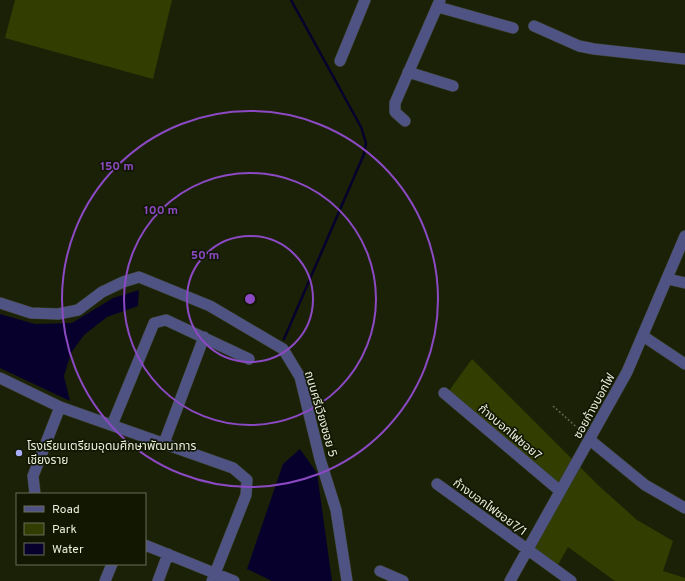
<svg xmlns="http://www.w3.org/2000/svg" width="685" height="581" font-family="Overpass,'Noto Sans Thai',sans-serif">
	<style>
		.green { fill: #323e01 }
		.water { fill: #07002d }
		.lines { fill: none; stroke-linecap: round; stroke-linejoin: round }
		.stream { stroke: #07002d; stroke-width: 2.5 }
		.minor-casing { stroke: #383e25; stroke-width: 12 }
		.path { stroke: #5f654e; stroke-width: 1.5; stroke-dasharray: 2 2; stroke-linecap: butt }
		.minor { stroke: #4f5383; stroke-width: 11 }
		.ring { fill: none; stroke: #8c49c4; stroke-width: 2 }
		.poi-dot { fill: #a8b0fc; stroke: #121701; stroke-width: 1.5 }
		.labels { text-anchor: middle; stroke-width: 3.5; stroke-linejoin: round; paint-order: stroke }
		.street-label { font-size: 12px; fill: #e9eede; stroke: #121701 }
		.poi-label { font-size: 12px; fill: #e9eede; stroke: #121701; text-anchor: start }
		.centre { fill: #8c49c4; stroke: #121701; stroke-width: 2 }
		.ring-label { font-size: 12px; text-anchor: middle; font-weight: bold; fill: #8c49c4; stroke: #121701; stroke-width: 3.5; stroke-linejoin: round; paint-order: stroke }
	</style>
	<rect width="100%" height="100%" fill="#1b2107"/>
	<path class="green" d="M15,0H172L153,79L5,38Z
		M472,359L599,486L637,520L673,541L663,571L685,578V581H615L568,547L555,570L527,551L560,491L446,395Z"/>
	<path class="water" d="M139,290L138,306L107,317L84,335L71,353L64,376L70,401L0,368V314L35,324L72,323L113,298Z
		M300,449L317,473L332,581H272L247,569L283,464Z"/>
	<g class="lines">
		<path class="stream" d="M284,339L364,154L366,143L361,127L291,0"/>
		<defs>
			<path id="minor" d="M438,7L513,28
				M534,26L579,46L594,49L685,59
				M340,61L365,0
				M408,72L453,86
				M405,121L395,112V103L440,0
				M668,279L685,283
				M0,303L31,313L58,314L78,310L102,292L123,282L139,277L210,306L283,349L300,377L320,459L336,510L347,581
				M643,336L685,364
				M0,378L60,407L233,468L247,480L246,495L212,581
				M444,393L560,491
				M112,425L154,323L166,320L249,359
				M590,440L645,485L685,508
				M164,443L204,337
				M437,484L571,581
				M35,494L33,476L60,407
				M145,545L234,581
				M380,571L403,581
				M105,581L112,564
				M158,581L168,554
				M510,581L627,372L685,236"/>
		</defs>
		<use href="#minor" class="minor-casing"/>
		<path class="path" d="M553,406L582,432"/>
		<use href="#minor" class="minor"/>
	</g>
	<g class="ring">
		<circle cx="250" cy="299" r="63"/>
		<circle cx="250" cy="299" r="126"/>
		<circle cx="250" cy="299" r="188"/>
	</g>
	<circle class="poi-dot" cx="19" cy="453" r="4"/>
	<g class="labels">
		<g class="street-label">
			<text transform="translate(594 406) rotate(-61)" y="4">ซอยก้างบอกไฟ</text>
			<text transform="translate(321 414) rotate(74)" y="4">ถนนศรีเวียงซอย 5</text>
			<text transform="translate(510 432) rotate(40)" y="4">ก้างบอกไฟซอย7</text>
			<text transform="translate(490 507) rotate(36)" y="4">ก้างบอกไฟซอย7/1</text>
		</g>
		<g class="poi-label">
			<text x="27" y="450">โรงเรียนเตรียมอุดมศึกษาพัฒนาการ<tspan x="27" dy="14">เชียงราย</tspan></text>
		</g>
	</g>
	<circle cx="250" cy="299" r="6" class="centre"/>
	<g class="ring-label">
		<text x="117" y="170">150 m</text>
		<text x="161" y="214">100 m</text>
		<text x="205" y="259">50 m</text>
	</g>
	<rect x="16" y="493" width="130" height="72" fill="#121701" stroke="#686d59"/>
	<rect x="24" y="506" width="20" height="6" fill="#4f5383" stroke="#686d59"/>
	<text x="52" y="513" font-size="12" fill="#e9eede">Road</text>
	<rect x="24" y="523" width="20" height="12" fill="#323e01" stroke="#686d59"/>
	<text x="52" y="533" font-size="12" fill="#e9eede">Park</text>
	<rect x="24" y="543" width="20" height="12" fill="#07002d" stroke="#686d59"/>
	<text x="52" y="553" font-size="12" fill="#e9eede">Water</text>
</svg>
